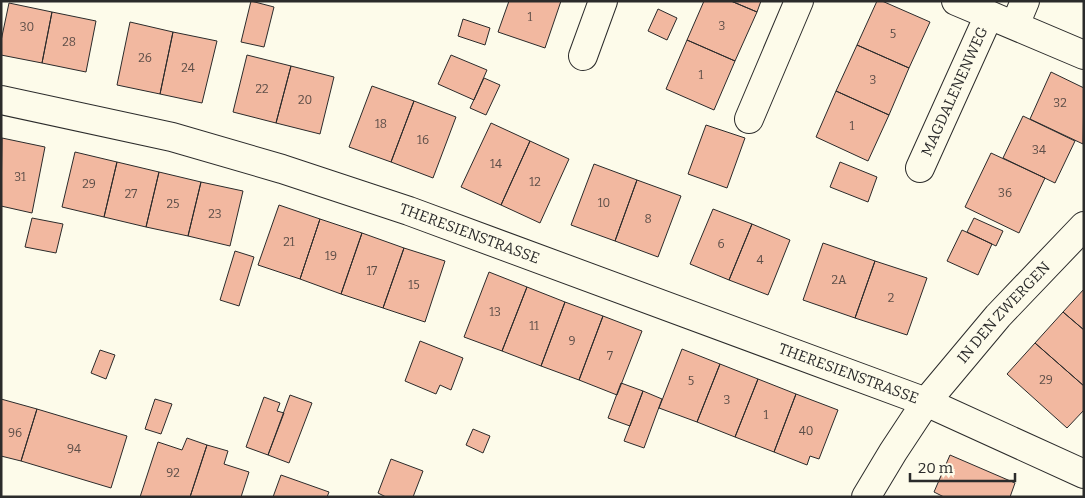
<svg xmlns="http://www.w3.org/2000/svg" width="1085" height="498" font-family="Bitter,serif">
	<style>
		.building { fill: #f2b8a0; stroke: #2b2b2b }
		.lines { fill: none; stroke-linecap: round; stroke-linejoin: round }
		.minor-casing { stroke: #2b2b2b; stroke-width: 30 }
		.minor { stroke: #fdfbea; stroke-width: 28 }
		.labels { text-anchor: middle; stroke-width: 4; stroke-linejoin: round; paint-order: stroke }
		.number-label { font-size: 12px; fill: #5d4e48 }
		.street-label { font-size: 15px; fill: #2b2b2b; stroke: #fdfbea }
	</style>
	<rect width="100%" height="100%" fill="#fdfbea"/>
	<path class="building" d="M251,1L274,7L264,47L241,42Z
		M509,1H561L545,48L498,32Z
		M704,1H731L757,12L735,61L687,40Z
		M731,1H761L757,12Z
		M877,1H882L930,22L909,68L857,45Z
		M9,3L52,12L42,63L1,55V41Z
		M658,9L677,18L667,40L648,31Z
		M52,12L96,21L86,72L42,63Z
		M463,19L490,28L485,45L458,36Z
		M130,22L173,32L160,94L117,85Z
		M173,32L217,41L202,103L160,94Z
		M687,40L735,61L714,110L666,89Z
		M857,45L909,68L889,115L836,91Z
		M247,55L291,66L276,123L233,112Z
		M451,55L487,70L474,100L438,84Z
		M291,66L334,77L320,134L276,123Z
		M1051,72L1084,88L1083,144L1030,119Z
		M484,78L500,85L486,115L470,108Z
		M372,86L414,101L391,162L349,147Z
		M836,91L889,115L868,161L816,137Z
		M414,101L456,117L433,178L391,162Z
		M1023,116L1075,141L1055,183L1003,158Z
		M491,123L530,141L501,205L461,187Z
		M706,125L745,138L727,188L688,174Z
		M2,138L45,147L32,213L1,206Z
		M530,141L569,159L540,223L501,205Z
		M75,152L117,162L104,217L62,207Z
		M991,153L1045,178L1019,233L965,207Z
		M117,162L159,172L146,227L104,217Z
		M840,162L877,177L868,202L830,187Z
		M594,164L637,180L615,241L571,225Z
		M159,172L201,182L188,236L146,227Z
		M637,180L681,196L658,257L615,241Z
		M201,182L243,191L230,246L188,236Z
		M279,205L320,219L300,279L258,265Z
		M713,209L752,224L729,280L690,264Z
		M32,218L63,224L56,253L25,247Z
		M974,218L1003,231L996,246L967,232Z
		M320,219L362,233L341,294L300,279Z
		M752,224L790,240L768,295L729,280Z
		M962,230L992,244L978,275L947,261Z
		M362,233L404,248L383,308L341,294Z
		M823,243L875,261L855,318L803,300Z
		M404,248L445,261L425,322L383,308Z
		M235,251L254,257L239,306L220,300Z
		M875,261L927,278L907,335L855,318Z
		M489,272L527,287L502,351L464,337Z
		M527,287L565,302L541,366L502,351Z
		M1084,289V330L1063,312Z
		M565,302L603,316L579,380L541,366Z
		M1063,312L1084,330V386L1035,343Z
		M603,316L642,331L617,395L579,380Z
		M420,341L463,358L451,390L440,385L436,394L405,381Z
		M1035,343L1084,386V410L1067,428L1007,374Z
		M682,349L720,364L697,422L659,408Z
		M100,350L115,355L106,379L91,373Z
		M720,364L758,379L735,437L697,422Z
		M758,379L796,394L774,452L735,437Z
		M621,383L643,391L630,426L608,418Z
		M643,391L662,399L644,448L624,441Z
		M796,394L838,410L819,459L810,456L807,465L774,452Z
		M290,395L312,403L289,463L268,455Z
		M264,397L280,403L277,411L284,413L268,455L246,447Z
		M1,399L37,409L21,461L1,456Z
		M155,399L172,404L161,434L145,429Z
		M37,409L127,436L111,488L21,461Z
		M473,429L490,436L483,453L466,445Z
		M187,438L207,445L190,497H140L158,442L182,450Z
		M207,445L228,451L224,464L249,472L241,497H190Z
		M950,455L1015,483L1010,497H944L934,492Z
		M391,459L423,471L413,497H386L378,493Z
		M281,475L329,492L327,497H273Z"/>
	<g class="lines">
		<defs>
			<g id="minor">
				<path d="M956,1L1084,55"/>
				<path d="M1015,25L1025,1"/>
				<path d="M583,56L603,1"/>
				<path id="s1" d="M1,100L172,137L282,169L409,211L926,402L1084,474"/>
				<path d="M749,119L799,1"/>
				<path id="s2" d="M920,168L989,15"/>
				<path id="s3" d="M866,497L893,452L926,402L998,316L1084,226"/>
			</g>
		</defs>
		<use href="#minor" class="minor-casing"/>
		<use href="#minor" class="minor"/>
	</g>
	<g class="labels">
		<g class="number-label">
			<text x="530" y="21">1</text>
			<text x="722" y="30">3</text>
			<text x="27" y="31">30</text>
			<text x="893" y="38">5</text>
			<text x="69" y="46">28</text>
			<text x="145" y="62">26</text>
			<text x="188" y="72">24</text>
			<text x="701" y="79">1</text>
			<text x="873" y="84">3</text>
			<text x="262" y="93">22</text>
			<text x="305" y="104">20</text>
			<text x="1060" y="107">32</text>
			<text x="381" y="128">18</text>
			<text x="852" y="130">1</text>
			<text x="423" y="144">16</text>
			<text x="1039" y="154">34</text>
			<text x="496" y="168">14</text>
			<text x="20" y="181">31</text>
			<text x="535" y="186">12</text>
			<text x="89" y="188">29</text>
			<text x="1005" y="197">36</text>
			<text x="131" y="198">27</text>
			<text x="604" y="207">10</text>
			<text x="173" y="208">25</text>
			<text x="215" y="218">23</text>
			<text x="648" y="223">8</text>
			<text x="289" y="246">21</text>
			<text x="721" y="248">6</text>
			<text x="331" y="260">19</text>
			<text x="760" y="264">4</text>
			<text x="372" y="275">17</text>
			<text x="839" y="284">2A</text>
			<text x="414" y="289">15</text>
			<text x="891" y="302">2</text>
			<text x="495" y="316">13</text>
			<text x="534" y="330">11</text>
			<text x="572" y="345">9</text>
			<text x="610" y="360">7</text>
			<text x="1046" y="384">29</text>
			<text x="691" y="385">5</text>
			<text x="727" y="404">3</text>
			<text x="766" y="419">1</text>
			<text x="806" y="435">40</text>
			<text x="15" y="437">96</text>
			<text x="74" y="453">94</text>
			<text x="173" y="477">92</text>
		</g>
		<g class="street-label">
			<text dy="5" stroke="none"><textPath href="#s2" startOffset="84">MAGDALENENWEG</textPath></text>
			<text dy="5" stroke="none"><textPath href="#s1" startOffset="488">THERESIENSTRASSE</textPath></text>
			<text dy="5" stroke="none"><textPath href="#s3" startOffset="231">IN DEN ZWERGEN</textPath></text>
			<text dy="5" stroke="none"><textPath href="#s1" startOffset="892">THERESIENSTRASSE</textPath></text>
		</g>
	</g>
	<rect width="1085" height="498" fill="none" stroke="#2b2b2b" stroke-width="5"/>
	<path d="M910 473v8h105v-8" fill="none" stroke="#2b2b2b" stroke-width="2.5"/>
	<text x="918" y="473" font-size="15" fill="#2b2b2b" stroke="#fdfbea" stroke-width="4" paint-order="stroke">20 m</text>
</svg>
